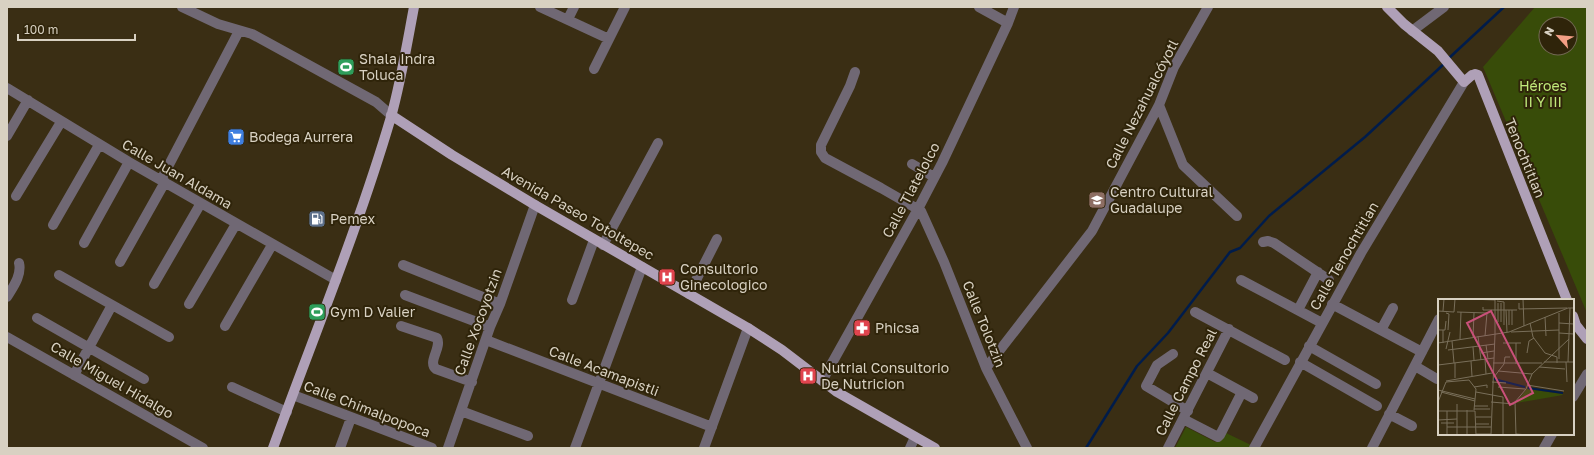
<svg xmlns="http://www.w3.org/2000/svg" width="1594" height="455" font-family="'Golos Text',sans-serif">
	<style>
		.green { fill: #384c09; fill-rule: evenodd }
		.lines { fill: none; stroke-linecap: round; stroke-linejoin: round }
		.stream { stroke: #001c4b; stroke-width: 2.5 }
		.minor { stroke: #706874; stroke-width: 10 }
		.major { stroke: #afa0b7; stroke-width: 10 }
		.labels { text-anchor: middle; stroke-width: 4; stroke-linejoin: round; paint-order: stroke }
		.poi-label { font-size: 14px; fill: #d8d1c2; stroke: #2f240a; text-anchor: start }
		.park-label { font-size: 14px; fill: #c1eb7b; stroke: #2f240a }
		.street-label { font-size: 14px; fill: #d8d1c2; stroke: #2f240a }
		.inset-river { fill: none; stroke: #001c4b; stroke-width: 2 }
		.inset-road { fill: none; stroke: #796f5a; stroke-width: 1 }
		.view { fill: #c9507a; fill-opacity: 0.15; stroke: #c9507a; stroke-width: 2 }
		.inset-edge { fill: none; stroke: #d8d1c2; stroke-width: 2 }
	</style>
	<rect width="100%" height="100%" fill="#3a2e14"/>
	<path class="green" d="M1535,7H1587V313L1483,67ZM1546,24H1570V48H1546Z
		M1186,427L1215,442L1221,440L1226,433L1251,445L1249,448H1175Z"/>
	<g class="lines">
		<path class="stream" d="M1448,59L1504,7
			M1086,448L1137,366L1168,333L1230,252L1240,248L1269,216L1365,137L1445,63"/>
		<path class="minor" d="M182,7L218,24L252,34L376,102L391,115
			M540,7L609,39
			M979,7L1008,23
			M568,19L574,7
			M1412,31L1444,7
			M594,69L625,7
			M855,72L850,86L821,145V152L825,158L881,188L921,211L944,262L986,368L1027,448
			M7,88L129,162L336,280
			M1159,105L1183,165L1237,216
			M7,136L28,100
			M912,164L934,177
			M161,180L239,31
			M16,196L61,122
			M53,225L99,145
			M1263,242L1268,241L1274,243L1329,280
			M84,243L129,162
			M603,245L658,143
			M120,262L165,182
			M403,265L500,304
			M59,275L169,337
			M1241,280L1322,323
			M154,284L201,203
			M689,294L717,239
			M405,295L490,327
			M7,297C13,287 22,275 19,263
			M572,300L594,240
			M189,304L236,224
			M1332,304L1422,352
			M1298,310L1318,272
			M1195,312L1285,360
			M37,318L144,379
			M225,326L272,245
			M401,326L437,338C442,348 427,362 436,369L472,382
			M1381,330L1393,308
			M7,337L203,448
			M486,340L712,427
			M1309,346L1376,384
			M1173,354L1157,365L1146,386L1188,411
			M1300,362L1377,406
			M1415,366L1437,379
			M986,368L1092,231L1159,105L1174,67L1208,7
			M1207,373L1253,398
			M74,375L112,305
			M822,381L918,209L942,163L1008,23L1014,7
			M232,387L287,412
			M293,395L432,448
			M1573,397L1587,374
			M461,411L528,436
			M1389,414L1412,426
			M1183,419L1218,437L1220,435L1242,392
			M340,448L351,418
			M448,448L490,327L500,304L535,205
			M575,448L642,267
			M704,448L748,328
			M910,448L915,437
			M1168,448L1229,329
			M1254,448L1361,253L1464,82
			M1372,448L1439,319
			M1544,448L1552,434"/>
		<path class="major" d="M1387,7L1404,24L1438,51L1464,82L1472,75
			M1475,74L1478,75L1567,300
			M391,115L452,155L535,205L748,328L782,350L837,392L935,448
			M1573,316L1576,325L1587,339
			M273,448C313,338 358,229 391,117C401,81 407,44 414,7"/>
	</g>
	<defs>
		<symbol id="stadium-square" viewBox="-11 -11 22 22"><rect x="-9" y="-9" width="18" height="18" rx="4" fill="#2e9e5b" stroke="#2f240a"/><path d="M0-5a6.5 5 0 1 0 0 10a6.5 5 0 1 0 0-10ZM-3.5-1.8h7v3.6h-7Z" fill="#fff"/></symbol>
		<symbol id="supermarket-square" viewBox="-11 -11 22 22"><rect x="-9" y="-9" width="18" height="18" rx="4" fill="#3f7fe0" stroke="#2f240a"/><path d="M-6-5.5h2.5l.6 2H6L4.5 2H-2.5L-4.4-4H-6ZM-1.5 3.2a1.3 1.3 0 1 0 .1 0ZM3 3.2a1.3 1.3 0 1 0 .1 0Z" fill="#fff"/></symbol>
		<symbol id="school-square" viewBox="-11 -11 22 22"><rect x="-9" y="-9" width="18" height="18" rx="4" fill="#8d6e63" stroke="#2f240a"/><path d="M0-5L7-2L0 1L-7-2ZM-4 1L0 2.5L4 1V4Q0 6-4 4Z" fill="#fff"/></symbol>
		<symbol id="fuel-square" viewBox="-11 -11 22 22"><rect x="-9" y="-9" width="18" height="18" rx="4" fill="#5c6f8a" stroke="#2f240a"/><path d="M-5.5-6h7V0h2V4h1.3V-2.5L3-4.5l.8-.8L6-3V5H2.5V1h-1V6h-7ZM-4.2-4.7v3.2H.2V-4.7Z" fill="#fff"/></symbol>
		<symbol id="hospital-square" viewBox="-11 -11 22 22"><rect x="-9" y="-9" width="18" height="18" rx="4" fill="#e0444e" stroke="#2f240a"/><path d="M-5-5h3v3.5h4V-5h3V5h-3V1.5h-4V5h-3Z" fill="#fff"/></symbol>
		<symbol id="pharmacy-square" viewBox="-11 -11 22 22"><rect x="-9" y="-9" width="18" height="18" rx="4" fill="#e0444e" stroke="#2f240a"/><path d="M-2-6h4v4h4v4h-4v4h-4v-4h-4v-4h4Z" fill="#fff"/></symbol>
	</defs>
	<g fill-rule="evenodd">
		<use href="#stadium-square" x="336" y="57" width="20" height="20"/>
		<use href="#supermarket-square" x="226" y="127" width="20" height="20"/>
		<use href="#school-square" x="1087" y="190" width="20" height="20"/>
		<use href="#fuel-square" x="307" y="209" width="20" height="20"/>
		<use href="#hospital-square" x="657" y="267" width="20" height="20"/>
		<use href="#stadium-square" x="307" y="302" width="20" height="20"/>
		<use href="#pharmacy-square" x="852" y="318" width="20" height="20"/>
		<use href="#hospital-square" x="798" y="366" width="20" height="20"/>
	</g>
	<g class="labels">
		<g class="poi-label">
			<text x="359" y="64">Shala Indra<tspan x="359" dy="16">Toluca</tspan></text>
			<text x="249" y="142">Bodega Aurrera</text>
			<text x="1110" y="197">Centro Cultural<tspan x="1110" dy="16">Guadalupe</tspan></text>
			<text x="330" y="224">Pemex</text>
			<text x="680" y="274">Consultorio<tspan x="680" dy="16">Ginecologico</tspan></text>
			<text x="330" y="317">Gym D Valier</text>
			<text x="875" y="333">Phicsa</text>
			<text x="821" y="373">Nutrial Consultorio<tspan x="821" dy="16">De Nutricion</tspan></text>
		</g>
		<g class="park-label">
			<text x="1543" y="91">Héroes<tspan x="1543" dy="16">II Y III</tspan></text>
		</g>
		<g class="street-label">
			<text transform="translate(1142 104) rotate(-63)" y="5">Calle Nezahualcóyotl</text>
			<text transform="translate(1525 158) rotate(68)" y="5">Tenochtitlan</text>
			<text transform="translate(177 174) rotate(30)" y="5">Calle Juan Aldama</text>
			<text transform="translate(911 190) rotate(-62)" y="5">Calle Tlatelolco</text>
			<text transform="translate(578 213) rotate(30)" y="5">Avenida Paseo Totoltepec</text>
			<text transform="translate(1344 256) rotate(-60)" y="5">Calle Tenochtitlan</text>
			<text transform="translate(478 322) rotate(-70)" y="5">Calle Xocoyotzin</text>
			<text transform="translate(984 324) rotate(68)" y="5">Calle Tolotzin</text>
			<text transform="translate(604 371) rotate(21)" y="5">Calle Acamapistli</text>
			<text transform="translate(112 380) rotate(30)" y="5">Calle Miguel Hidalgo</text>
			<text transform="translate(1186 382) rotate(-63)" y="5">Calle Campo Real</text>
			<text transform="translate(367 409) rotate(21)" y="5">Calle Chimalpopoca</text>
		</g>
	</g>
	<g transform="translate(1438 299)">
		<rect width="136" height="136" fill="#3a2e14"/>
		<path d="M89,90L124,95L125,96L78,104Z" fill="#384c09"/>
		<path class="inset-river" d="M56,80L87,88M90,89L125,94"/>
		<path class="inset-road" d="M32,0L57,1M57,0V35M85,0L86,27M59,2L66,3V26M60,4V23M63,4V23M81,4V10L129,9M45,8V11H79M68,11L69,33M71,11V26M0,12L16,13L17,0M5,12L6,0M19,13L49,14L47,37M8,14L11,15L10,31M107,18L108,37M92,24L95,38L107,54L119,58V64M121,24L136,25M74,26V11M0,31H7L8,22M73,33L121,31M121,34L136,35M40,37L43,61M35,38L36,14M22,40L23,13M14,42L16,64M0,44L71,33L130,9H136M5,44V31M65,44H83M78,44V65M48,46L50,60M35,48L36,61M8,50L12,33M10,51L57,45M43,54L56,52M89,54L91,42L96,39M47,60L48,75M121,60V14M33,62L34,77M106,63H136M128,63L129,83M130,63L132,9M17,64V79M55,64H104M0,66L56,59M101,68L127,70M60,72L94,75M56,78L66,65L67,58H72M8,82L54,74M54,83L68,84M89,86L126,92M36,88L49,86V89M60,88L87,90M88,90L94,75L131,40M0,91L37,100M3,93L37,102M38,93L65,98V136M0,103L8,83L31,81L38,90L36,111M53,103L76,105M19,105V136M36,107H50M36,110H52M0,112H37L38,136M38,118H53M0,121L19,120M3,124H16M38,125H51M9,128H29M29,128H53M38,135H53M78,135L90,136M9,136V112M29,136V111M53,136L57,35M78,136L77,103L88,90"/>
		<path class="view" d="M53,12L95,94L72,106L29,24Z"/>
		<rect width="136" height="136" class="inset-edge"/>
	</g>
	<rect width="1594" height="455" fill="none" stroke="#d8d1c2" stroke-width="16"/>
	<g transform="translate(1558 36) rotate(297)"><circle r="19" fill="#2f240a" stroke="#736954"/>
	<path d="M0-3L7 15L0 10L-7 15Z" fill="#f39f85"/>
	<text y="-6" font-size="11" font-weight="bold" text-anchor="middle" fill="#d8d1c2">N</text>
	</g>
	<path d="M18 34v6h117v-6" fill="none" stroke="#d8d1c2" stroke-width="2"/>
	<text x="24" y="34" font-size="12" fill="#d8d1c2" stroke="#2f240a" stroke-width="3" paint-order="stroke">100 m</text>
</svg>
